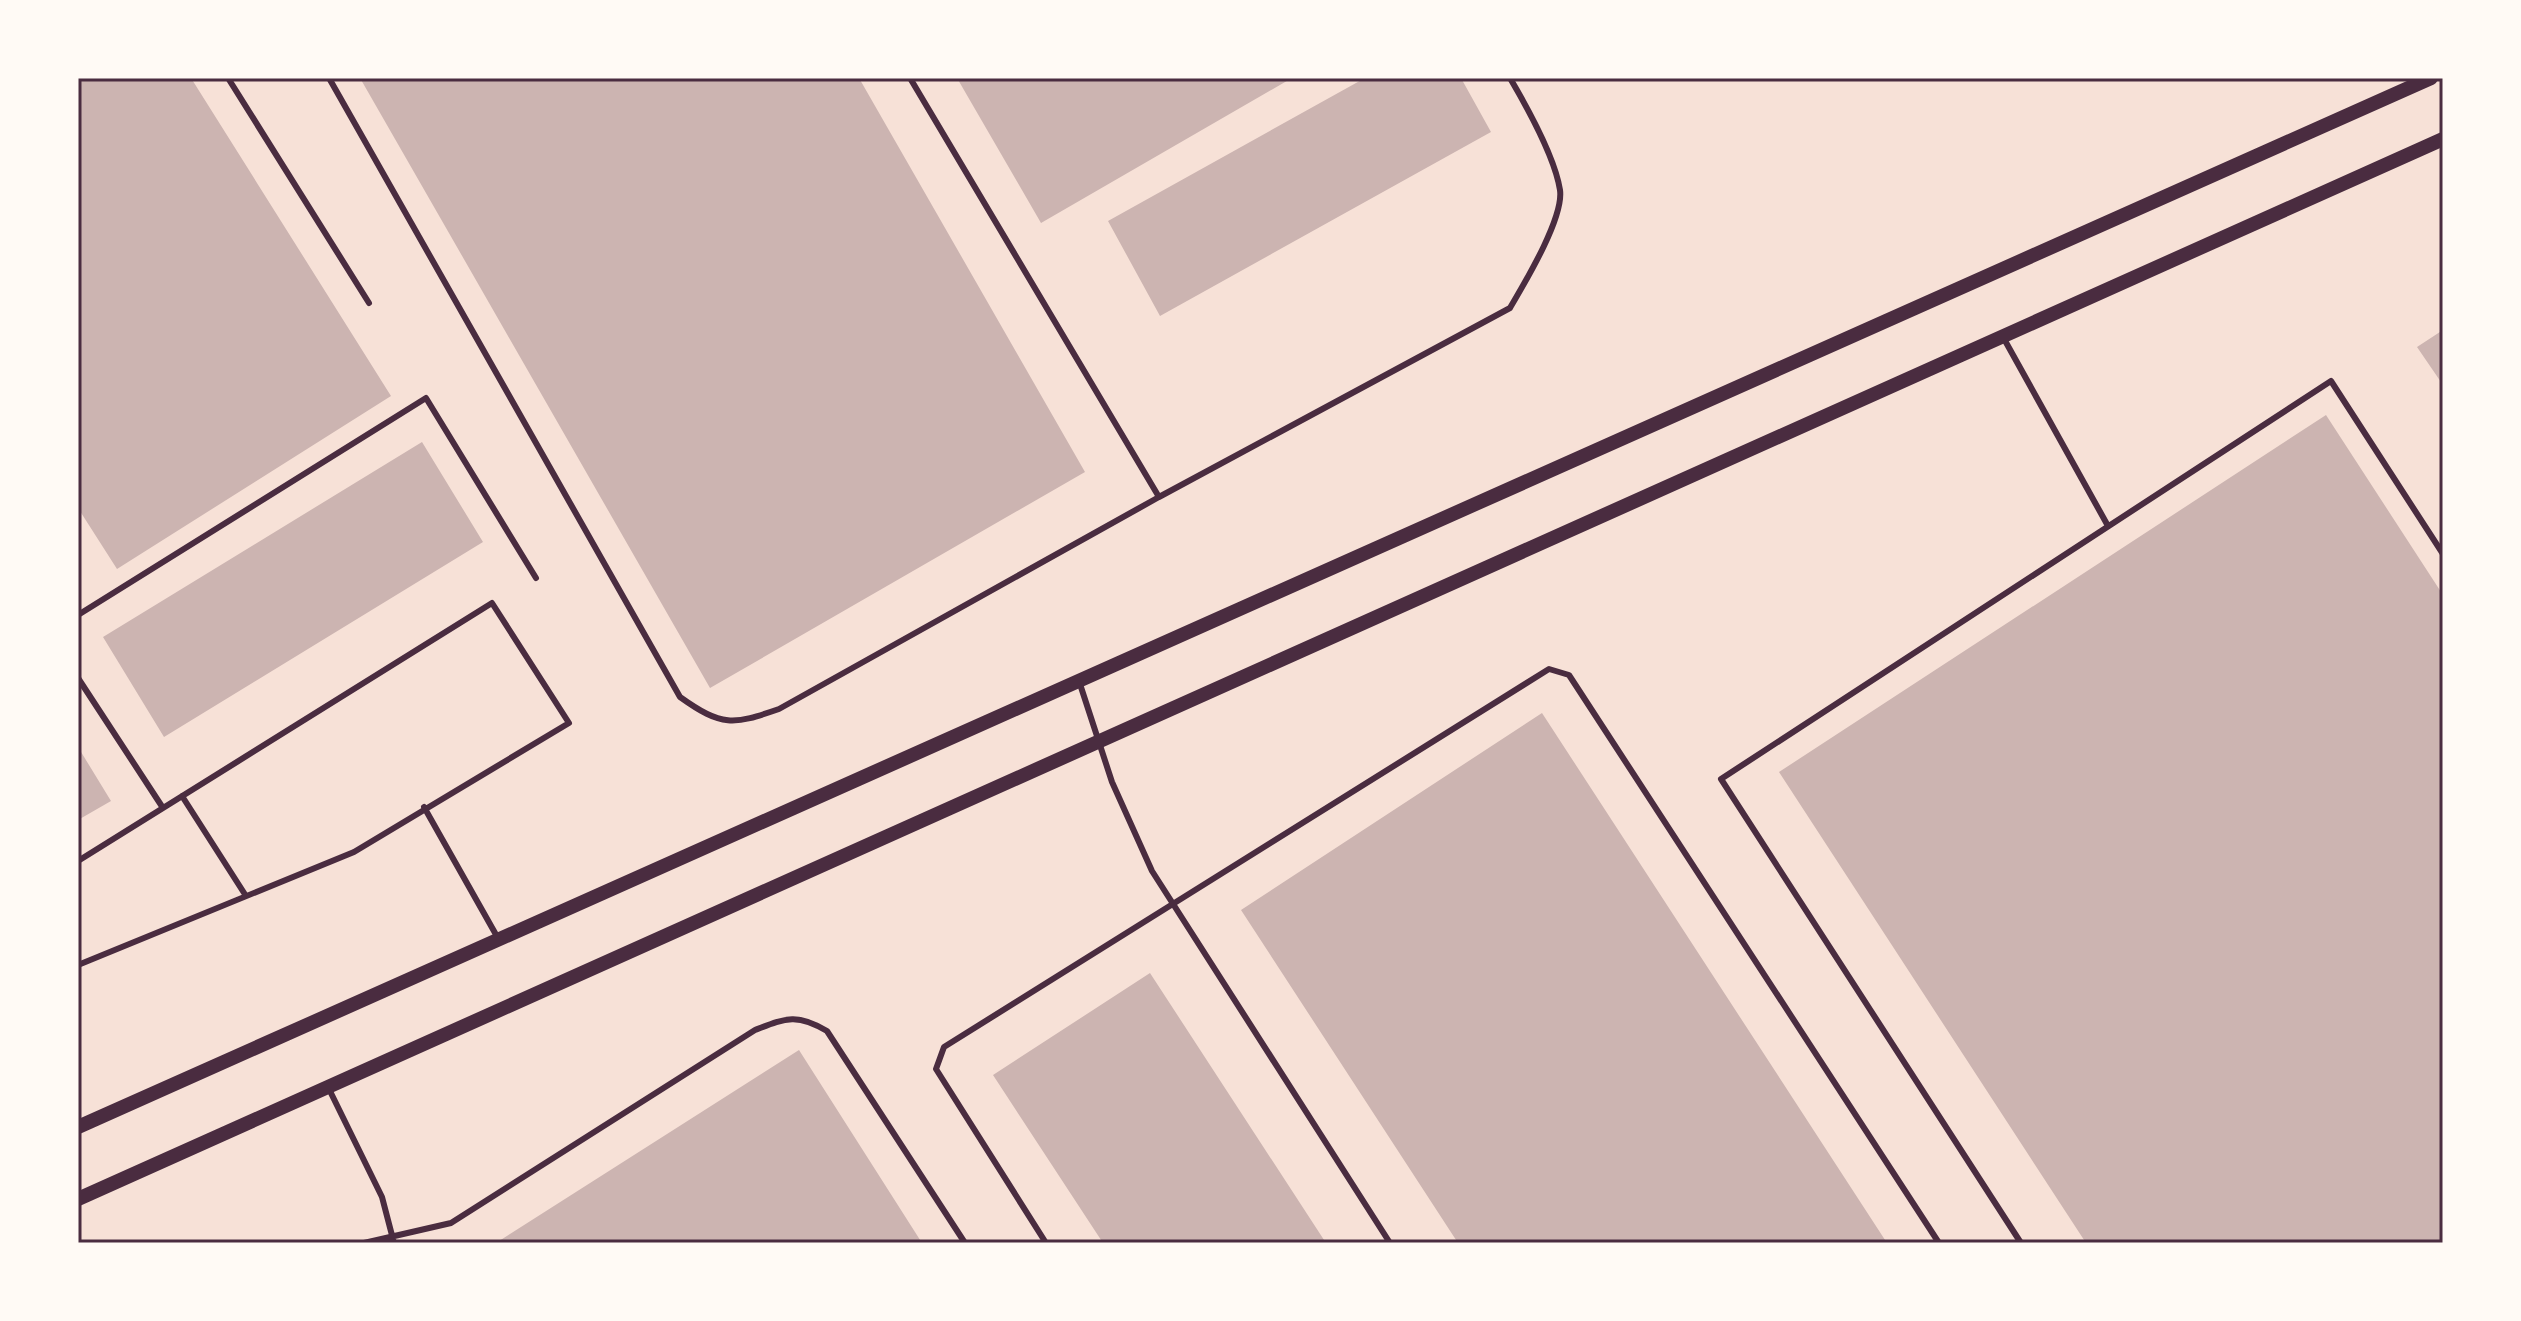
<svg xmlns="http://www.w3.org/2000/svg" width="2521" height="1321" font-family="Rubik,sans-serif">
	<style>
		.building { fill: #ccb4b1 }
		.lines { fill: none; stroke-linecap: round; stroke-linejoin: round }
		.service { stroke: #4a2c40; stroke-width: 6 }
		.tertiary { stroke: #4a2c40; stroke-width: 14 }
		.neatline { fill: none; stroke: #4a2c40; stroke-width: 3 }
	</style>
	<rect width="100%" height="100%" fill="#f7e1d7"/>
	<path class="building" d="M78,78H191L391,396L117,569L78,508Z
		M360,78H859L1085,472L710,688Z
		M957,78H1292L1041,223Z
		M1365,78H1461L1491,132L1160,316L1108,221Z
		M2443,330V385L2417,347Z
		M2326,415L2443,595V1243H2086L1779,772Z
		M422,442L483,542L164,737L103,637Z
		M1542,713L1887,1243H1458L1241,910Z
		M78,747L111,801L78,820Z
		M1150,973L1326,1243H1103L993,1075Z
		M799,1050L922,1243H496Z"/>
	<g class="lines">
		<path class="service" d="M228,78L369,303
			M329,78L680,697C722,727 733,725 779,709L1159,497
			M910,78L1159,497L1510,308C1524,284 1564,218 1560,190C1555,158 1527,107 1510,78
			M2003,337L2108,526
			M78,615L426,398L536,578
			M78,678L163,808
			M1079,681L1112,782L1152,871L1390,1243
			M182,796L246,896
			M424,807L499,940
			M78,861L492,603L569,723L354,852L78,965
			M328,1087L382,1197L394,1243
			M364,1243L451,1223L755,1030C786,1018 797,1013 827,1031L965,1243
			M1046,1243L936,1069L944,1047L1549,669L1569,675L1939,1243
			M2021,1243L1721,779L2331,381L2443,554"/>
		<path class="tertiary" d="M78,1127L2431,78
			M78,1199L2443,139"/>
	</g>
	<rect width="2521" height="1321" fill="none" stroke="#fffaf5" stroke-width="160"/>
	<rect x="80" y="80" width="2361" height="1161" class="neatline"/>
</svg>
